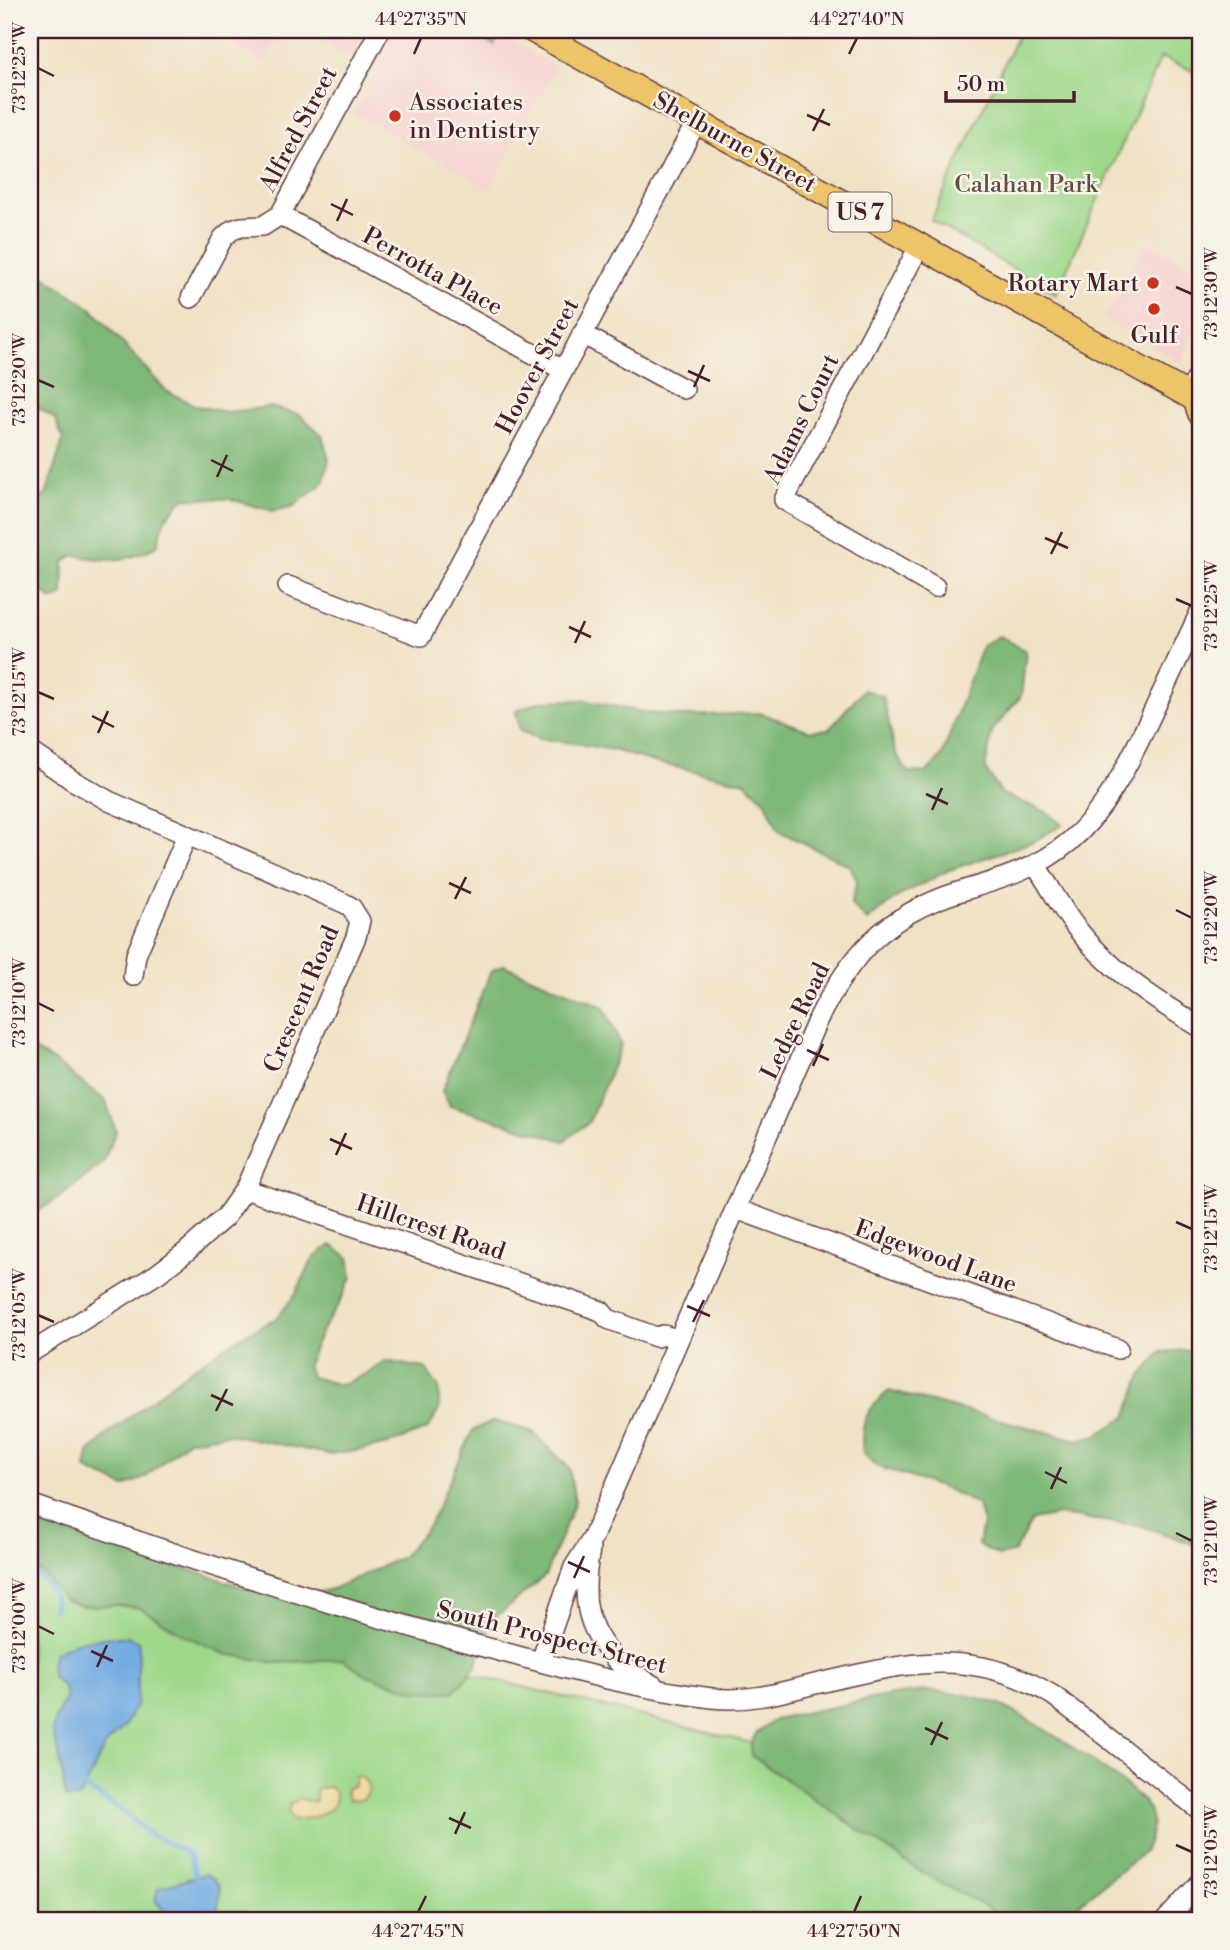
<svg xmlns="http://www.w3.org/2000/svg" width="1230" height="1950" font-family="'Libre Bodoni',serif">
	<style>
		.built { fill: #f7d0cf }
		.green { fill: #9ed88b; stroke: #747c5b; stroke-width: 2 }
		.forest { fill: #7eb877; stroke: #646c51; stroke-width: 2 }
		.sand { fill: #eeda9e; stroke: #9c7c64; stroke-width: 2 }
		.water { fill: #71abe1; stroke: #5e6586; stroke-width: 2 }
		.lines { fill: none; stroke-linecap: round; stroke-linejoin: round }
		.stream { stroke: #71abe1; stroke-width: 5 }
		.minor-casing { stroke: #633c42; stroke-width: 22 }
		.major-casing { stroke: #633c42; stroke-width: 27 }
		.minor { stroke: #fff; stroke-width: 19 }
		.major { stroke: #eec469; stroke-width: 24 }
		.ticks { fill: none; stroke: #4a1f2b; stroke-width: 2.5 }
		.poi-dot { fill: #c8321e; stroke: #f7f3e8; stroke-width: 2.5 }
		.labels { text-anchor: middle; stroke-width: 5; stroke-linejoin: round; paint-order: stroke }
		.shield { fill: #f7f3e8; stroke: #7e5f64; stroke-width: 2 }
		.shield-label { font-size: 23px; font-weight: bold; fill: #4a1f2b }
		.poi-label { font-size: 24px; fill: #4a1f2b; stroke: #f7f3e8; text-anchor: start }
		.street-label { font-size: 24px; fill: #4a1f2b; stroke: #f7f3e8 }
		.park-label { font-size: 24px; fill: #5f4d43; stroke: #f7f3e8 }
		.neatline { fill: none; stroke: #4a1f2b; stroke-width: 2.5 }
		.ticks-label { font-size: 18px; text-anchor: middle; fill: #4a1f2b }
	</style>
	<rect width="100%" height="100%" fill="#f7f3e8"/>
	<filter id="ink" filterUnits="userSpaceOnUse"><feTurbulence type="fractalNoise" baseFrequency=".0143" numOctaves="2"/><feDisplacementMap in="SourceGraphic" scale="14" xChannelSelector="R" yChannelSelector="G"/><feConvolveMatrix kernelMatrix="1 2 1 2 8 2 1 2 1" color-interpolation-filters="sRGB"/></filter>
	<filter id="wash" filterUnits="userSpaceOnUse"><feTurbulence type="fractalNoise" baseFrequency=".00686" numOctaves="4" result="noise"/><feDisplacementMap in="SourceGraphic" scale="28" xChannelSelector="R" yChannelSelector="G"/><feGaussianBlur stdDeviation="1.57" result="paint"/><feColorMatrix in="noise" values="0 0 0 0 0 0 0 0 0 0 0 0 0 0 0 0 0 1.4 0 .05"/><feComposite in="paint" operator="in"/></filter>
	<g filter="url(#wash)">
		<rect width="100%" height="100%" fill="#f0e2c5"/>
		<path class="built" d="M244,30H282L264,63L235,47Z
			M301,30H490L557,66L490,188L354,113L377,72Z
			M1146,242L1200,269V322L1181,363L1104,318Z"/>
		<path class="green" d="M466,30H496L501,32L494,45Z
			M1020,30H1200V74L1161,57L1056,294L931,220Z
			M30,1541L462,1672L751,1743L1047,1920H30Z"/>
		<path class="forest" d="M30,273L42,275L91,308L166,391L196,406L227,412L270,407L300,415L322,435L329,460L323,483L294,506L273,511L230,499L184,498L165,519L157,546C124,563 110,562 74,555L64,562L63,595L53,600L30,582V510L47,493L63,439L55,419L30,402Z
			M1000,636L1026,651L1021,696L992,731L985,769L1002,794L1047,812L1062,825L1032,842L949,870L897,897L867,921L851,904L857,880L850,866L779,831L765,800L745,782L653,762L614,750L574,743L540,739L520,731L516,711L541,701L583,700L647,713L683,716L760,713L810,731L829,729L863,690L883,696L895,752L908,772L926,773L942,756L982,645Z
			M503,965L604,1007L621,1045L589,1122L564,1141L450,1106L442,1091L491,971Z
			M30,1048L52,1060L105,1100L116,1131L103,1163L59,1198L30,1216Z
			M331,1245L349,1257L352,1277L339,1304L322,1330L307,1364L311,1377L341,1385L366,1374L385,1361L425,1368L439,1388V1410L428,1429L392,1443L356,1451L328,1454L229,1434L188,1440L146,1477L125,1487L86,1469L89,1453L103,1438L191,1369L245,1334L277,1318L296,1293L314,1257Z
			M1200,1349V1546L1142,1526L1059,1515L1032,1520L1014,1552L999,1556L978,1545L983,1523L978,1505L947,1489L876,1466L863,1453C860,1423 865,1410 889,1391L1077,1440L1095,1436L1126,1417L1142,1375L1161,1352Z
			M494,1421L533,1432L569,1468L575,1502L545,1576L492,1620L475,1668L454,1692L415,1691L367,1675L342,1659L276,1663L225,1654L184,1635L140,1608L114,1605L82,1606L64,1600L44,1575L30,1563V1519L288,1601L335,1588L402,1557L430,1524L473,1430Z
			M926,1691C950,1693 972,1694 995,1703C1022,1712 1139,1787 1149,1810C1155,1825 1150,1838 1144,1852L1061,1918L1056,1920H1012L1006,1918L916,1869L752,1756C746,1737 764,1725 779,1718L892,1695Z"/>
		<path class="sand" d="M358,1776C378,1784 366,1807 348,1799L346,1791L347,1788L354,1785L355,1777Z
			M329,1787C338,1792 337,1800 332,1808L315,1817L293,1820L288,1812L290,1804L300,1798L314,1803L316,1801V1790L319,1788Z"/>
		<path class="water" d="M111,1637H128L139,1642L137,1703L125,1726L105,1745L85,1788L78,1798L66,1799L60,1759L52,1731L57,1714L66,1699L64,1687L52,1677L51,1665L53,1654L76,1642Z
			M205,1874C228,1883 218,1901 215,1920H172L155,1900L158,1888Z"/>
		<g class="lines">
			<path class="stream" d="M30,1568C43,1581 57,1589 54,1609
				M80,1783L85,1788L116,1806L151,1835L189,1854L197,1881"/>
		</g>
	</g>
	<g filter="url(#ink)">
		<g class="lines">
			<defs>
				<path id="minor" d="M280,215L563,370
					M920,245L784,500L935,587
					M191,298L223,238L232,230L241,227L263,226L280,215L380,30
					M582,334L684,389
					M1188,395L1200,372
					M288,586L421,636L697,121
					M30,751L72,780L109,801L344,903L351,907L360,921L356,937L245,1189L225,1217L186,1252L157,1274L30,1353
					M1036,866C1049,885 1060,906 1074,925C1108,969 1153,999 1200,1027
					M133,976L136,955L187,835
					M245,1189L601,1311L608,1319L656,1337L664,1335L678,1340
					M736,1209L1118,1349
					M30,1504C181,1557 333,1607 488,1648C562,1668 636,1689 712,1698C744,1702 776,1694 807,1686C897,1665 969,1643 1054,1696L1200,1810
					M590,1549C582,1595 583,1626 617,1661C627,1671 642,1678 654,1686
					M541,1661L574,1567L592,1539L817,1021C851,954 884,916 958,892C998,880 1036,870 1069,842C1109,808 1130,760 1152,714C1168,680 1184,646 1200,612
					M1166,1920L1200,1883"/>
				<path id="major" d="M532,30L1188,395L1195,399L1200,413"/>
			</defs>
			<use href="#minor" class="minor-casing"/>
			<use href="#major" class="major-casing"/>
			<use href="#minor" class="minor"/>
			<use href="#major" class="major"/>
		</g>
	</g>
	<path class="ticks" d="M414,54L421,38M849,54L857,38M38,68L54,76M807,115L830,125M813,131L824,109M331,204L353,215M337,221L347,199M1176,287L1192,294M688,371L710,381M38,380L54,387M694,387L704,365M211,460L233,471M217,477L227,455M1045,538L1068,548M1051,554L1062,532M1176,599L1192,606M569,627L591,637M575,643L585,621M38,692L54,699M92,716L114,727M98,733L108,711M926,794L948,804M932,810L942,788M449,883L471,893M455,899L466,877M1176,910L1192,918M38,1003L54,1011M807,1050L829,1060M813,1066L823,1044M330,1139L352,1149M336,1155L346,1133M1176,1222L1192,1229M687,1306L710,1316M38,1315L54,1322M693,1322L704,1300M211,1395L233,1405M216,1411L227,1389M1045,1472L1067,1483M1051,1489L1061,1467M1176,1533L1192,1541M568,1562L590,1572M574,1578L584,1556M38,1626L54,1634M91,1651L113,1661M97,1667L107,1645M925,1728L948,1739M931,1745L942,1722M449,1818L471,1828M455,1834L465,1812M1176,1845L1192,1852M418,1912L426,1896M854,1912L861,1896"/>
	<g class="poi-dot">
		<circle cx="395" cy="116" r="7"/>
		<circle cx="1153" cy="283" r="7"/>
		<circle cx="1154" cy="309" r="7"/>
	</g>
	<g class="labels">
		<rect class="shield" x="828.5" y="192.5" width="63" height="39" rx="5"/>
		<g class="shield-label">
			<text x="860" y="220">US 7</text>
		</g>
		<g class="poi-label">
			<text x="409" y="110">Associates<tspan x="409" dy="28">in Dentistry</tspan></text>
			<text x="1139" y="291" text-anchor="end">Rotary Mart</text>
			<text x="1154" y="343" text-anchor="middle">Gulf</text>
		</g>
		<g class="street-label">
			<text transform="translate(298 129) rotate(-62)" y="8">Alfred Street</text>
			<text transform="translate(735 142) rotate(29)" y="8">Shelburne Street</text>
			<text transform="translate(433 271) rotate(29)" y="8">Perrotta Place</text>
			<text transform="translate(537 366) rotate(-62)" y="8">Hoover Street</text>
			<text transform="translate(801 419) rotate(-64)" y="8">Adams Court</text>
			<text transform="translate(301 999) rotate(-67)" y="8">Crescent Road</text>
			<text transform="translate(795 1021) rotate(-64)" y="8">Ledge Road</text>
			<text transform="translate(431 1227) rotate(19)" y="8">Hillcrest Road</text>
			<text transform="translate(936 1256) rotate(20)" y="8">Edgewood Lane</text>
			<text transform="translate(552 1637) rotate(14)" y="8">South Prospect Street</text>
		</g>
		<g class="park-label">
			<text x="1026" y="192">Calahan Park</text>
		</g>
	</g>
	<rect width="1230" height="1950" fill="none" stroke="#f7f3e8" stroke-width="77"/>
	<path d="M946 91v10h128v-10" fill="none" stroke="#4a1f2b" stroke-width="3.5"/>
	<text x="957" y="91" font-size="21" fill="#4a1f2b" stroke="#f7f3e8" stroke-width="5" paint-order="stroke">50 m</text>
	<rect x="38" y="38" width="1154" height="1874" class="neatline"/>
	<g class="ticks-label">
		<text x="421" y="25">44°27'35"N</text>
		<text x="857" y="25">44°27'40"N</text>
		<text transform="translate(19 68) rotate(-90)" y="6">73°12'25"W</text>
		<text transform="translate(1211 294) rotate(-90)" y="6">73°12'30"W</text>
		<text transform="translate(19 380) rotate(-90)" y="6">73°12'20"W</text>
		<text transform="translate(1211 606) rotate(-90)" y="6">73°12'25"W</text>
		<text transform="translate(19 692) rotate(-90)" y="6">73°12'15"W</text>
		<text transform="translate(1211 918) rotate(-90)" y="6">73°12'20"W</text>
		<text transform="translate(19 1003) rotate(-90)" y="6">73°12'10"W</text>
		<text transform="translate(1211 1229) rotate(-90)" y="6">73°12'15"W</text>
		<text transform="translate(19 1315) rotate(-90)" y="6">73°12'05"W</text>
		<text transform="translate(1211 1541) rotate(-90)" y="6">73°12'10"W</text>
		<text transform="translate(19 1626) rotate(-90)" y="6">73°12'00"W</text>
		<text transform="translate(1211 1852) rotate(-90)" y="6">73°12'05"W</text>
		<text x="418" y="1937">44°27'45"N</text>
		<text x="854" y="1937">44°27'50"N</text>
	</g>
</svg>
